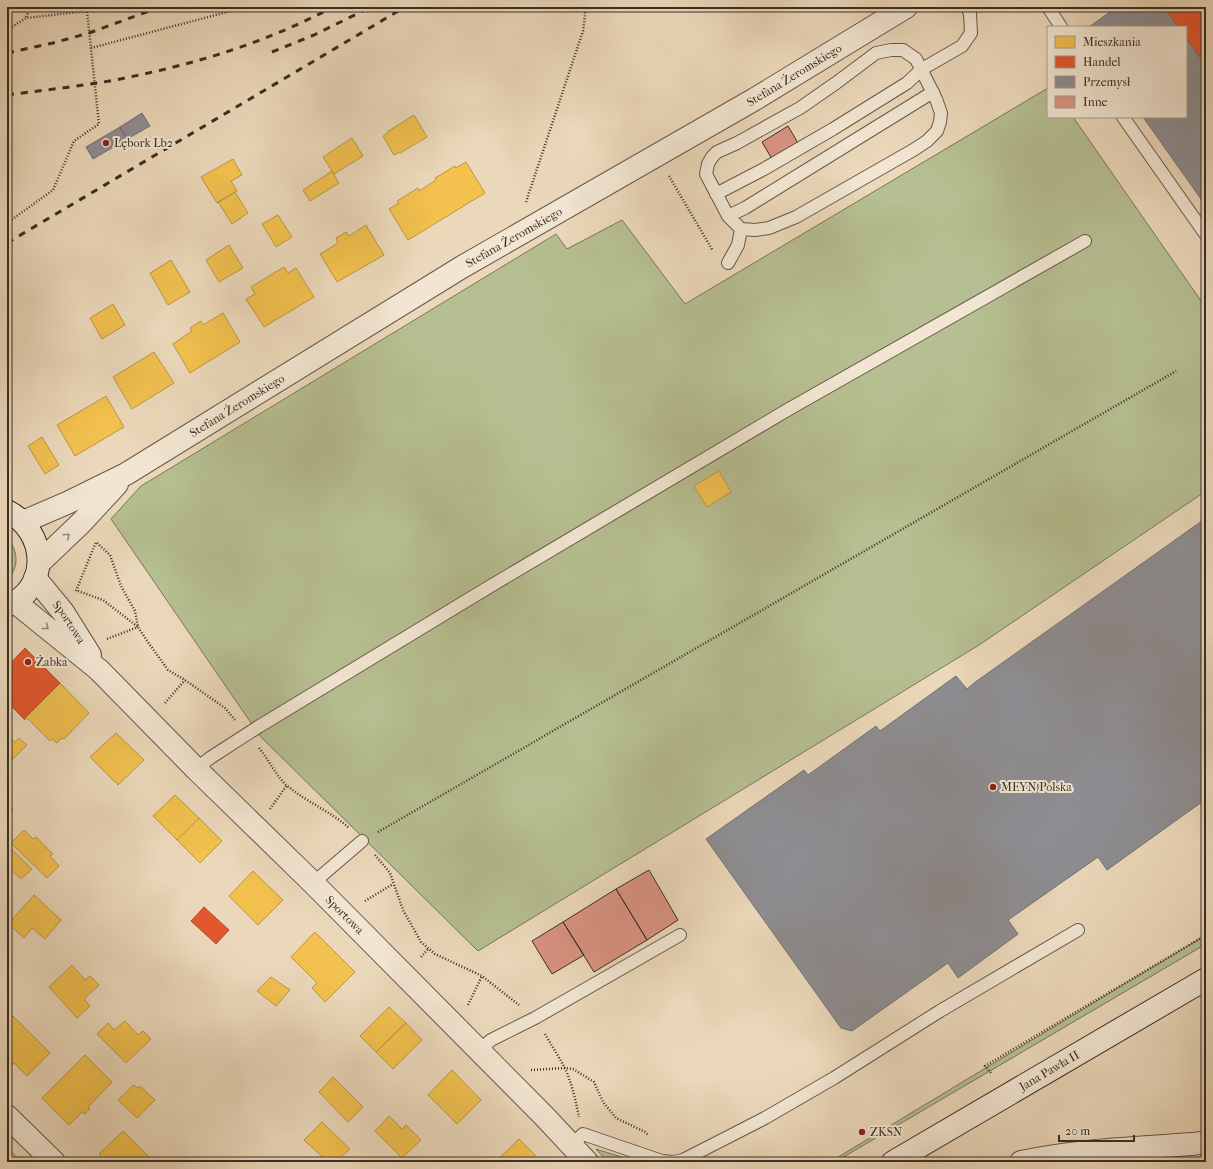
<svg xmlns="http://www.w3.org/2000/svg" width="1213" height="1169" font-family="'IM FELL French Canon',serif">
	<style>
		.green { fill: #b6bf91; stroke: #78765a }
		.homes { fill: #f2c14e; stroke: #ba9541 }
		.shops { fill: #e4572e; stroke: #b14b2b }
		.industry { fill: #8d8d92; stroke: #747071 }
		.building { fill: #da9382; stroke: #392e24 }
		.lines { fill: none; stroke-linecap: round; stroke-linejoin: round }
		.lane-casing { stroke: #66584a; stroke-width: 14 }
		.street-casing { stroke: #66584a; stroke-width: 24 }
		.secondary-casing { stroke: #392e24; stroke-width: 24 }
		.path { stroke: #392e24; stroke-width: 2.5; stroke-dasharray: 1 2; stroke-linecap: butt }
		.lane { stroke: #f2e6d2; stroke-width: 12 }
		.street { stroke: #f2e6d2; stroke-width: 22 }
		.secondary { stroke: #f2e6d2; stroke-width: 22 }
		.rail { stroke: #392e24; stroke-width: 3; stroke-dasharray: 7 7; stroke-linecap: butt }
		.oneway { stroke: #968a7b }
		.poi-dot { fill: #8f2418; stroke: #f2e6d2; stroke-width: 1.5 }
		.labels { text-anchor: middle; stroke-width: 4; stroke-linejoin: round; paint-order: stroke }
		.street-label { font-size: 12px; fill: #392e24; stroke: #f2e6d2 }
		.poi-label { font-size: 12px; fill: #392e24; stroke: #f2e6d2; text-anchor: start }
	</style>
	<rect width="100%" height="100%" fill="#ebd8ba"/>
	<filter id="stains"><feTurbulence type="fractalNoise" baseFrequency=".005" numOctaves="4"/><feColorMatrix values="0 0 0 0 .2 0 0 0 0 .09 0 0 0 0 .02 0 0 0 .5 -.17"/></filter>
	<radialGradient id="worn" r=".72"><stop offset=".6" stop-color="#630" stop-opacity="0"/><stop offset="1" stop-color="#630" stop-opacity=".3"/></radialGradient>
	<path class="green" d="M1048,88V117H1073L1206,308V491L979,645L478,951L260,736L111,519L141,486L556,234L567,249L622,220L685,304Z
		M7,538C19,551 19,568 7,580Z
		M1206,935V944L835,1162H830Z
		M596,1149L637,1162H608Z"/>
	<path class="homes" d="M414,115L427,137L400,153V152L394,155L383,136L388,133L387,132Z
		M352,138L363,156L334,174L323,157Z
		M233,159L242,175L231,181L237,191L217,203L201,177Z
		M466,162L485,193L408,240L389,209L399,203L397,201L418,188L419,191L436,180L435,178L455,166L456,168Z
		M332,171L339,183L310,201L303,190Z
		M235,192L248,213L232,224L218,202Z
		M278,215L292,237L276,247L262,224Z
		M366,225L384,255L337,282L320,254L338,243L336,238L346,232L349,236Z
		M229,245L243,268L219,282L206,260Z
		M171,260L190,292L168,305L150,273Z
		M284,267L288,273L296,268L314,297L264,327L246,299L255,294L251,287Z
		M113,304L125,325L102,339L90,318Z
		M223,313L240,342L190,373L173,344L192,331L190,328L201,321L203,325Z
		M154,352L174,383L132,409L113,377Z
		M106,396L124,427L75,456L57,425Z
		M42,437L59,465L45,474L28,446Z
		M719,471L731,492L707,507L694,486Z
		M60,683L89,713L64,739L62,738L57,743L52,739L50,741L27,718L25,720L24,719Z
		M116,733L144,760L118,785L90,757Z
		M7,734L15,742L19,738L27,745L7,765Z
		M175,795L199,818L177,840L153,816Z
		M7,803L13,809L7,814Z
		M199,818L222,841L200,863L177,840Z
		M24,830L33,839L36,837L53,854L50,856L59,866L47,878L11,843Z
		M8,846L32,869L21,879L7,866V847Z
		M253,871L283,900L258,925L229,896Z
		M34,895L61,920L45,939L32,928L24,938L8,924Z
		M315,932L355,972L325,1002L312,988L317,983L291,957Z
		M72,965L85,980L90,976L99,985L84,999L90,1006L77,1018L49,987Z
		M271,977L290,990L276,1006L257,991Z
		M389,1007L406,1023L376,1052L360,1036Z
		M13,1016L50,1053L27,1076L14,1063L11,1066L7,1062V1023Z
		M125,1021L138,1035L143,1031L151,1039L126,1063L97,1034L108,1023L114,1030Z
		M406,1023L422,1040L393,1069L376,1052Z
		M85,1055L112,1082L88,1107L90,1109L85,1114L82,1112L69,1125L42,1098Z
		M452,1070L481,1100L457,1124L428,1095Z
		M333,1077L363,1107L348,1122L319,1092Z
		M134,1085L137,1088L140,1086L155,1100L137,1118L118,1100Z
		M389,1116L402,1129L406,1125L421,1140L402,1158L375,1131Z
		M322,1122L350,1149L335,1162H328L304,1140Z
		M123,1131L151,1159L148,1162H107L99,1154Z
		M519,1139L539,1159L536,1162H495Z
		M7,1147L22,1162H7Z"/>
	<path class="shops" d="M1164,7H1206V66L1186,38V27H1178Z
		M25,648L60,683L24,719L7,702V667Z
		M204,907L229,930L216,944L191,921Z"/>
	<path class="industry" d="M1117,7H1164L1178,27H1089Z
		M1186,38L1206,66V206L1143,117H1186Z
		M142,113L150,126L127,139L120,127Z
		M120,127L127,139L93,159L86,147Z
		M1206,518V799L1107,870L1098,857L1008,920L1018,934L958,978L948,963L852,1031L841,1028L706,839L804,770L808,775L876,726L880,731L956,676L967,689L974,683Z
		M863,1129L865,1132L861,1134L859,1131Z"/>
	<path class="building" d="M788,126L798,143L772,159L762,142Z
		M649,870L678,920L647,940L616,889Z
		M616,889L647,940L594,972L563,922Z
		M563,922L584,955L552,974L532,941Z"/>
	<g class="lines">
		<defs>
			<path id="lane" d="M1048,7L1061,27
				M1123,117L1206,235
				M716,194L764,169L833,129L907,83L922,69L962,46L971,33L970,14L967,7
				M728,216L745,208L933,92
				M728,263L738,245L741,229L728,216L706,174L708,164L712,157L717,152L737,143L800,108L836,83L876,53L891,50H903L916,59L936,99L941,113L940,122L937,131L927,141L915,149L796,217L769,228L755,230L741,229
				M196,769L210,758L258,727L489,587L789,409L1085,241
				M313,883L362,841
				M479,1051L491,1040L535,1018L680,935
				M571,1146L583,1134L662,1161L673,1162L683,1160L765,1118L834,1078L940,1011L1078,930"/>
			<g id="street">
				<path id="s1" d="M23,522L67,503L126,474L462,267L755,99L906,7"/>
				<path d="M39,563L81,523L117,484"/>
				<path id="s2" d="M35,578L63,612L90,655"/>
				<path id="s3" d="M15,602L99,670L196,769L313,883L545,1117L587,1162"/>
				<path d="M7,1116L54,1162"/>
				<path d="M1021,1162C1077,1150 1135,1148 1193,1144L1206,1142"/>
			</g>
			<g id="secondary">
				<path d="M7,511C47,531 51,588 7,606"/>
				<path id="s4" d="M893,1162L1206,979"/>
			</g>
		</defs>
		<use href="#lane" class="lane-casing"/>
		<use href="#street" class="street-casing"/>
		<use href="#secondary" class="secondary-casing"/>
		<path class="path" d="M26,17L31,7
			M7,30L26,18L87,11L91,7
			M91,48L246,7
			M669,176L713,251
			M526,202L583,31L586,7
			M7,223L53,190L74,141L99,124L87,11
			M97,543L110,555L121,586L135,611L138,627L150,645L168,670L185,680L225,708L235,720
			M76,591L96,542
			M78,591L103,600L138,627
			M107,639L138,627
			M165,703L185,680
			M259,748C269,760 275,774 286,785C290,788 294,791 298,794C314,805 335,815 349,828
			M270,809L287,785
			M378,832L1176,371
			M375,855L390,873L403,910L421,942L435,954L482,976L519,1005
			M365,901L393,884
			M421,957L429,948
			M468,1005L482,976
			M545,1034C550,1043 556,1052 561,1061C571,1078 575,1098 579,1117
			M531,1070L565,1068L573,1069L594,1082L603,1102L616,1118L645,1132L648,1135
			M991,1073L985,1066L1206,935"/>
		<use href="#lane" class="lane"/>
		<use href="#street" class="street"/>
		<use href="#secondary" class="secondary"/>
		<path class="rail" d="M272,52L314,35L371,7
			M7,53L53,43L89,33L160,7
			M7,95C51,89 96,85 139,75C206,61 273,39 333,7
			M7,243L405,7"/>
	</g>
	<defs><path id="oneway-chevron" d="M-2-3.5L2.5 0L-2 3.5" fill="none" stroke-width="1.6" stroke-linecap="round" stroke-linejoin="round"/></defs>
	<g class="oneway">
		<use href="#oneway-chevron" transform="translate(67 536) rotate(-43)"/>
		<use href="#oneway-chevron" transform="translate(46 627) rotate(38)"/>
	</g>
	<g class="poi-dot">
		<circle cx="106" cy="143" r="4"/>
		<circle cx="28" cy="662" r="4"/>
		<circle cx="993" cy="787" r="4"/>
		<circle cx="862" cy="1132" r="4"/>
	</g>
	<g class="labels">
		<g class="street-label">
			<text dy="4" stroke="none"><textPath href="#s1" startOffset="892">Stefana Żeromskiego</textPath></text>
			<text dy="4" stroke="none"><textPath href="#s1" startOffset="568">Stefana Żeromskiego</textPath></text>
			<text dy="4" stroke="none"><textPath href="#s1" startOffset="244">Stefana Żeromskiego</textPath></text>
			<text dy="4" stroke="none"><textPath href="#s2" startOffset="56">Sportowa</textPath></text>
			<text dy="4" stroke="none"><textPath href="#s3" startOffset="455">Sportowa</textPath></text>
			<text dy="4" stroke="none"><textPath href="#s4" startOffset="181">Jana Pawła II</textPath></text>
		</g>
		<g class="poi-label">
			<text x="114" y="147">Lębork Lb2</text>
			<text x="36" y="666">Żabka</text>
			<text x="1001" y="791">MEYN Polska</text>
			<text x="870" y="1136">ZKSN</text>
		</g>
	</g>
	<rect width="1213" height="1169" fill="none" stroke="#ebd8ba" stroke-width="24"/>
	<rect x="8" y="8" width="1197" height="1153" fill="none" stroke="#392e24" stroke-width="2"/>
	<rect x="12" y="12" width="1189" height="1145" fill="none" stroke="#392e24"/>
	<rect x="1047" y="26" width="140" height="92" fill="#f2e6d2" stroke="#a89c8c"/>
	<rect x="1055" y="36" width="20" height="12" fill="#f2c14e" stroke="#a89c8c"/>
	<text x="1083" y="46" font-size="12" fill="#392e24">Mieszkania</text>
	<rect x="1055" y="56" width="20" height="12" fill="#e4572e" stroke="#a89c8c"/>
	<text x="1083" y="66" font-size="12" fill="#392e24">Handel</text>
	<rect x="1055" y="76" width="20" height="12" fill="#8d8d92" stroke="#a89c8c"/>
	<text x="1083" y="86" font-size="12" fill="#392e24">Przemysł</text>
	<rect x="1055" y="96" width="20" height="12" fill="#da9382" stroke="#a89c8c"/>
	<text x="1083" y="106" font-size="12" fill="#392e24">Inne</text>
	<path d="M1059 1135v6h75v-6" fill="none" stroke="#392e24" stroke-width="2"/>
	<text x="1065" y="1135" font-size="12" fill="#392e24" stroke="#f2e6d2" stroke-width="3" paint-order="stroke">20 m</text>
	<rect width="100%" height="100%" filter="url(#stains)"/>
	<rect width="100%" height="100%" fill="url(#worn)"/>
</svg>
